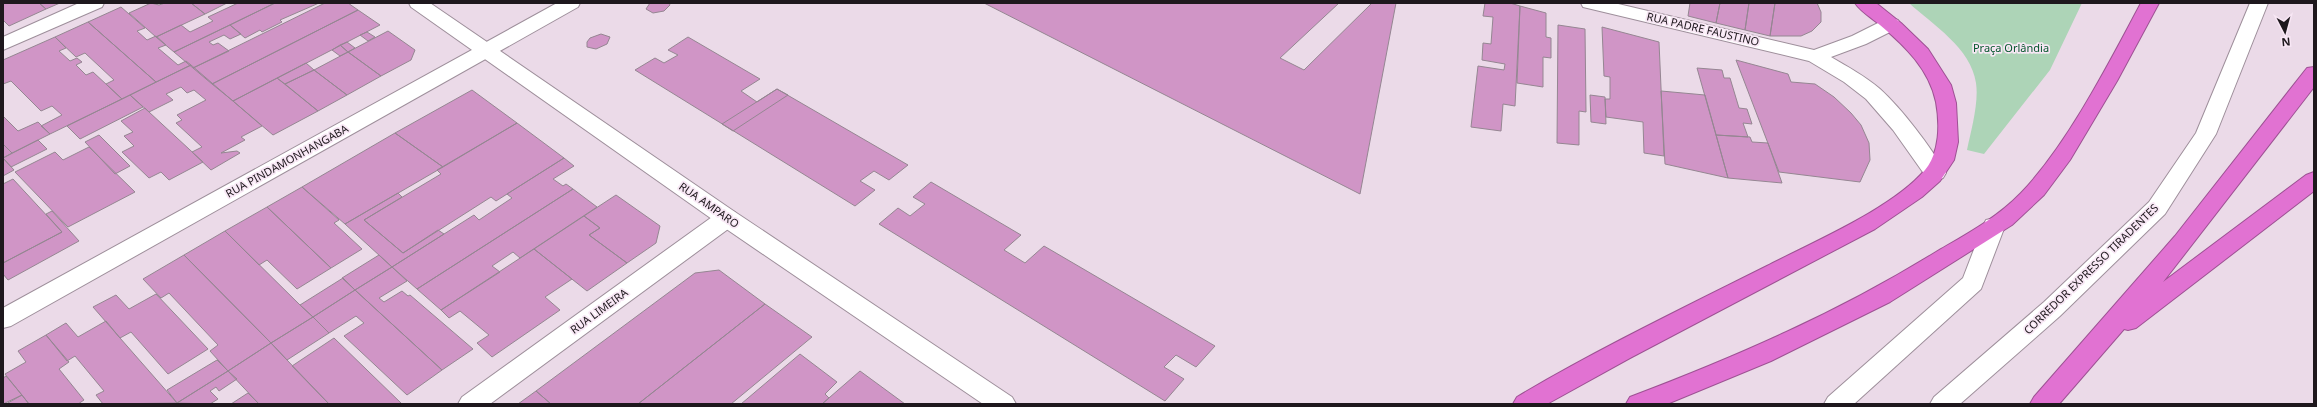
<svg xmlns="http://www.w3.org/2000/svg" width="2317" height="407" font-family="'Noto Sans',sans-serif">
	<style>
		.green { fill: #add4b7 }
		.building { fill: #d095c6; stroke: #958692 }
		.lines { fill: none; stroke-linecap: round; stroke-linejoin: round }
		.lane-casing { stroke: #9e8f9b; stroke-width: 2 }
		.street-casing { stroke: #9e8f9b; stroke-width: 2 }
		.secondary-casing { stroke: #9e8f9b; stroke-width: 2 }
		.highway-casing { stroke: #9d5293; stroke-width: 2 }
		.lane { fill: #fff; fill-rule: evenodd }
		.street { fill: #fff; fill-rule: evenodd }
		.secondary { fill: #fff; fill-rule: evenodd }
		.highway { fill: #e172d2; fill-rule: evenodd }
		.labels { text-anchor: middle; stroke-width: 3.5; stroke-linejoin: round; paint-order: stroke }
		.street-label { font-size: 11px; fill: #1e181d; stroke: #f8e7f5 }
		.park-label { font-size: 11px; fill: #05562c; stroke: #f8e7f5 }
	</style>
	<rect width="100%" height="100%" fill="#ebdae8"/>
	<path class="green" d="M1909,3H2082L2050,70L1984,154L1967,150C1971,131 1979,103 1976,83C1971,48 1933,25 1909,3Z"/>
	<path class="building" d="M3,3H39L46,9L9,26L3,20Z
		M39,3H60L46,9Z
		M151,3L159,5L165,3H191L205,14L156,37L129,13Z
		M191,3H227L205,14Z
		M238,3H275L174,52L156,37L181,25L190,32L213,21L208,17Z
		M275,3H319L280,20L282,22L262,32L260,30L245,38L230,25Z
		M325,3H348L358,10L212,84L193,68Z
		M650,3H669L670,5L664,11L653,13L646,9Z
		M984,3H1339L1280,58L1304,70L1372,3H1396L1360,194Z
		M1485,3H1510L1520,6L1515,106L1503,104L1501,131L1471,127L1478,66L1504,70L1505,64L1482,60L1483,43L1491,44L1493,17L1483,16Z
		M1690,3H1720L1716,23L1688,16Z
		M1720,3H1749L1745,30L1716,23Z
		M1749,3H1775L1770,36L1745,30Z
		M1775,3H1817L1821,12V22L1812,31L1801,36H1770Z
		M1520,6L1546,13V37L1551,38V58L1543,57V87L1517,83Z
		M121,7L145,28L137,31L147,40L156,36L166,45L158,48L178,65L186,61L191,65L156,82L88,22Z
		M358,10L380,25L233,101L212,84Z
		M88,22L156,82L122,99L106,84L114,80L85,53L76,57L55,37Z
		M230,25L241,34L230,39L224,35L209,42L213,45L218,43L229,51L193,68L174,52Z
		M1558,25L1585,29L1586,112L1579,111V145L1557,143Z
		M1602,27L1659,42L1664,156L1644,153L1643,122L1606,117L1605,99H1610V77L1604,76Z
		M388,31L415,50L411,60L381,76L348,52Z
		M367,32L375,37L368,41L360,35Z
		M601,34L610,37L607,44L596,49L587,47V42L590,38Z
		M55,37L66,48L59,51L70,61L77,58L82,62L76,65L86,75L93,72L122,99L50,134L41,126L62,115L52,106L41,111L11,81L3,84V60Z
		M688,37L760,79L741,91L757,102L777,89L908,165L889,180L874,171L860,181L875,190L855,206L635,70L655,58L664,63L678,55L668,50Z
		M347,42L355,48L348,52L340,45Z
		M340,45L348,52L340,56L332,50Z
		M348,52L381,76L347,95L314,70Z
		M1736,60L1788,74L1791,82L1815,84L1834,97L1851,113L1861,125L1869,143L1870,160L1860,182L1779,172Z
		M306,63L314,70L285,84L277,78Z
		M191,65L262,126L241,137L245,140L221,153L237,151L240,153L211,170L192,152L202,147L176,123L182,120L177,115L206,100L194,90L187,93L181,87L166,94L173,100L149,112L130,95Z
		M1697,68L1722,70L1724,78H1730L1739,108L1747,109L1752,124L1743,123L1748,137L1716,135Z
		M314,70L347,95L318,111L285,84Z
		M277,78L318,111L273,135L233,101Z
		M777,89L788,95L733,131L722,124Z
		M472,90L517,123L443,167L395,133Z
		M1661,91L1705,95L1728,178L1665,164Z
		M130,95L143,107L80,139L67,126Z
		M1590,95L1605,97L1606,124L1591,122Z
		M145,108L149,112L203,162L169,180L161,172L149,178L122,152L134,146L124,136L133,132L121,121Z
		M3,116L18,131L38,122L50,134L12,153L3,144Z
		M517,123L564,158L496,201L491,197L403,253L364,220L441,174L437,170Z
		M395,133L443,167L345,224L302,187Z
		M99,135L130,166L115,174L85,142Z
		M1716,135L1750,137L1752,142L1768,143L1782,183L1728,178Z
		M38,140L47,149L11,167L3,158Z
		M3,144L12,153L3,158Z
		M89,147L135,192L68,227L15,172L55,152L63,160Z
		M3,158L14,170L3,176Z
		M564,158L574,166L553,179L563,186L566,184L573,189L417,289L392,267L474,215L479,220L512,198L507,194Z
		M13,179L62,232L3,263V184Z
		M931,182L1021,235L1004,250L1025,263L1044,246L1215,346L1196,367L1176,355L1164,367L1184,379L1165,401L879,224L898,208L910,216L925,204L913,197Z
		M302,187L339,220L334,223L362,249L331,268L267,207Z
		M573,189L597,207L520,258L513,252L492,266L500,272L441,310L417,289Z
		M398,193L402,197L364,220L403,253L438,230L444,234L392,267L345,224Z
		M616,195L660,226L656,243L627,263L589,235L600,228L584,216Z
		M267,207L331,268L297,289L267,260L259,265L225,231Z
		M52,211L79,241L8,280L3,274V263L62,232L46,214Z
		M584,216L600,228L589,235L627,263L587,291L534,249Z
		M225,231L300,305L313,317L271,343L184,255Z
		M534,249L572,279L545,297L560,310L492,357L477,343L489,335L460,311L449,318L441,310Z
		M184,255L271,343L228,371L210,351L218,345L169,293L161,298L143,279Z
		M379,255L392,267L355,290L342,278Z
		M392,267L407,281L379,298L384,302L402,291L408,296L410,295L473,349L442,370L355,290Z
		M719,270L765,304L638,404H551L536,391L695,273Z
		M343,278L355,290L313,317L300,305Z
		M355,290L442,370L407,395L344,336L364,323L356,316L329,333L313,317Z
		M156,294L208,349L168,374L131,332L120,338L93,307L116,295L129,309Z
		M765,304L812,337L731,404H638Z
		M313,317L329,333L287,360L271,343Z
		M106,321L120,338L177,403L103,404L96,395L104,391L75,356L67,361L46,335L66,323L78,337Z
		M46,335L69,362L59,369L84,400L78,404H29L5,374L26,362L18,351Z
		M334,338L402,404H329L292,366Z
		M271,343L287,360L329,404H259L228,371Z
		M800,354L837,382L825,394L829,398L822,404H741Z
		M217,360L228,371L177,403L167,390Z
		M228,371L237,379L219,391L216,387L210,391L218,399L210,404L177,403Z
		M860,371L905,404H822Z
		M6,376L22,395L3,404V378Z
		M536,391L551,404H518Z
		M248,393L259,404H231Z
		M22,395L29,404H6Z"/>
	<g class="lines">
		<defs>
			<path id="lane" d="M2250,3H2268L2216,134L2165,214L2060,316L1960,404H1930L1934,397L2044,302L2149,202L2196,133Z
				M1994,218L2002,220L2005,226L1981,289L1854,404H1824L1828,397L1963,278L1983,226L1986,220Z"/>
			<path id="street" d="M79,3H104L102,7L3,50V37Z
				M557,3H580L578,7L11,326L3,328V308Z
				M1581,3H1614L1814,50L1852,36L1884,20L1891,18L1898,20L1900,24L1898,28L1866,44L1831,57C1848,67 1865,76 1880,89C1903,110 1930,146 1946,173L1943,178L1935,181L1927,178L1893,130L1866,99L1844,82L1809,61L1583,7Z
				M727,210L735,212L738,218L735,224L490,404H458L462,397L719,212Z"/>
			<path id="secondary" d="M409,3H430L735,212L1012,397L1016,404H983L719,224L411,7Z"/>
			<path id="highway" d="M1855,3H1876L1901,23L1928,49L1951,85L1956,103L1958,142L1954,160L1940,181L1922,197L1875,229L1630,358L1547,404H1513L1517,397C1598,349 1683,308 1767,266C1813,242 1892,209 1925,170C1940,152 1940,124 1936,102C1929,69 1905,46 1880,25C1872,18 1861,12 1855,3Z
				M2141,3H2159L2117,81L2070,160L2044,195L2012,225L1890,302L1771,361L1667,404H1626L1630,397C1736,357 1839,312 1936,252C1965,235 1997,218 2021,193C2068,144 2109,63 2141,3Z
				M2314,67V87L2163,282L2306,175L2314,172V191L2136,328L2128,330L2124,329L2059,404H2030L2034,397L2175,236L2307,68Z"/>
		</defs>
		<use href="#lane" class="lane-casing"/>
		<use href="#street" class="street-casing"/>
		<use href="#secondary" class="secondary-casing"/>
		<use href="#highway" class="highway-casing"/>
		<use href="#lane" class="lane"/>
		<use href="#street" class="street"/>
		<use href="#secondary" class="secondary"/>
		<use href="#highway" class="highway"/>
	</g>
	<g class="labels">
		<g class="street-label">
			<text transform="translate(1703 29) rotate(13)" y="4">RUA PADRE FAUSTINO</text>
			<text transform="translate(287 161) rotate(-29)" y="4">RUA PINDAMONHANGABA</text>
			<text transform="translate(709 205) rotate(35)" y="4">RUA AMPARO</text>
			<text transform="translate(2091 269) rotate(-44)" y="4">CORREDOR EXPRESSO TIRADENTES</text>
			<text transform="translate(599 311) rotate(-36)" y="4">RUA LIMEIRA</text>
		</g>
		<g class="park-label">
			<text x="2011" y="52">Praça Orlândia</text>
		</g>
	</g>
	<rect width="2317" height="407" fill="none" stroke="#1e181d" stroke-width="8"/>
	<g transform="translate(2285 32) rotate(174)" stroke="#f8e7f5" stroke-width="3" paint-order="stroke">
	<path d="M0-3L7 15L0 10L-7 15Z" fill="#1e181d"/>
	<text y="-6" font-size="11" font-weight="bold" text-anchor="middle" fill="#1e181d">N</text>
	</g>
</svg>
